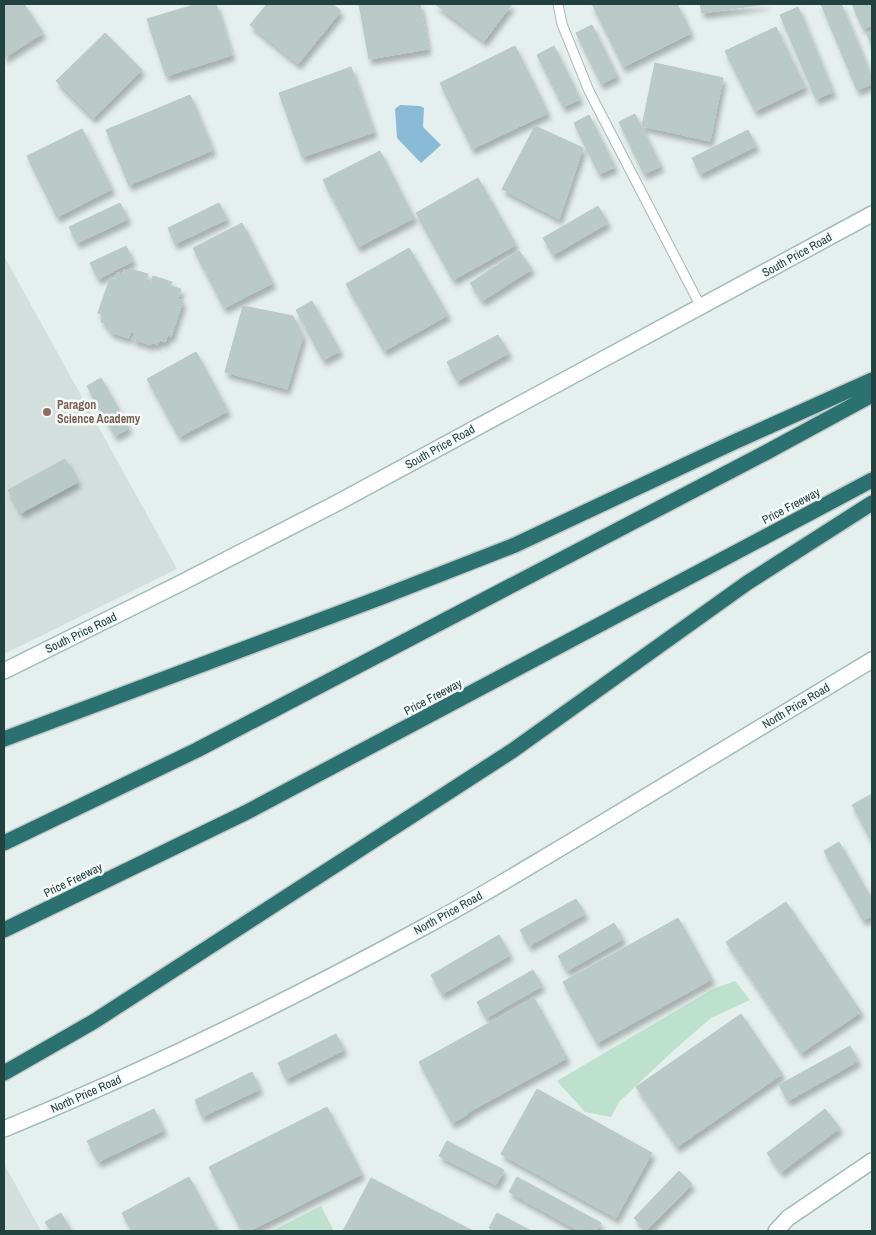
<svg xmlns="http://www.w3.org/2000/svg" width="876" height="1235" font-family="'Archivo Narrow',sans-serif">
	<style>
		.built { fill: #d3dfdc }
		.green { fill: #bde1ce }
		.water { fill: #8abbd6 }
		.building { fill: #bacac6; stroke: #b7c9c5; filter: url(#shadow) }
		.lines { fill: none; stroke-linecap: round; stroke-linejoin: round }
		.lane-casing { stroke: #a7b8b6; stroke-width: 11 }
		.secondary-casing { stroke: #a2bbb8; stroke-width: 18 }
		.highway-casing { stroke: #c1caca; stroke-width: 18 }
		.lane { stroke: #fff; stroke-width: 9 }
		.secondary { stroke: #fff; stroke-width: 15 }
		.highway { stroke: #2c7171; stroke-width: 15 }
		.education-dot { fill: #8d6e63; stroke: #f6fbf9; stroke-width: 2 }
		.labels { text-anchor: middle; stroke-width: 5; stroke-linejoin: round; paint-order: stroke }
		.street-label { font-size: 12px; fill: #224240; stroke: #f6fbf9 }
		.education-label { font-size: 12px; font-weight: bold; fill: #785e54; stroke: #f6fbf9; text-anchor: start }
	</style>
	<defs>
		<filter id="shadow"><feDropShadow dx="3" dy="5.5" stdDeviation="2.5" flood-color="#0004"/></filter>
	</defs>
	<rect width="100%" height="100%" fill="#e5efed"/>
	<path class="built" d="M4,256L177,569L4,654Z
		M4,1164L41,1231H4Z"/>
	<path class="green" d="M735,981L750,1000L711,1018L674,1050L619,1102L611,1117L585,1112L557,1081L713,989Z
		M321,1206L334,1231H272Z"/>
	<path class="water" d="M400,105L420,106L424,108L423,127L441,145L421,163L397,138L395,109Z"/>
	<path class="building" d="M4,4H24L43,33L4,58Z
		M197,4H216L232,55L166,76L147,19Z
		M267,4H332L341,11L298,64L250,25Z
		M359,4H420L428,49L369,59Z
		M435,4H512L484,41Z
		M592,4H677L691,33L623,67Z
		M700,4H766L702,13Z
		M821,4H841L872,78V84L857,90Z
		M852,4H872V25L863,29Z
		M798,7L833,92L816,99L780,15Z
		M592,25L617,76L601,84L576,33Z
		M776,27L805,87L755,111L725,51Z
		M872,32V47L867,34Z
		M105,33L142,70L93,118L56,81Z
		M515,46L548,113L472,149L440,83Z
		M554,46L580,99L563,107L537,55Z
		M655,63L723,78L710,141L642,126Z
		M351,67L374,132L302,157L279,93Z
		M190,95L213,150L129,185L106,130Z
		M635,114L661,166L644,174L619,122Z
		M589,115L615,167L599,174L574,123Z
		M535,126L583,148L559,219L502,189Z
		M82,129L112,189L57,217L27,156Z
		M748,130L756,146L700,174L692,158Z
		M380,151L414,218L358,247L323,180Z
		M478,178L516,245L453,280L416,213Z
		M120,203L128,219L77,243L69,227Z
		M219,203L227,219L175,244L168,228Z
		M598,206L608,223L553,255L543,238Z
		M242,223L273,283L224,308L193,248Z
		M126,246L133,261L98,279L90,263Z
		M409,248L448,315L384,351L346,284Z
		M519,251L532,269L482,301L470,283Z
		M130,269L148,274L146,282L150,283L153,276L172,282L170,286L181,289L178,299L183,301L171,337L168,335L165,342L160,340L158,344L152,343L151,345L132,339L135,333L131,332L129,338L110,332L111,329L106,328L107,324L101,322L103,315L98,313L110,278L115,280L117,273L123,274L124,270L129,272Z
		M312,301L340,351L323,360L296,310Z
		M243,306L293,316L303,336L287,389L225,372Z
		M498,335L509,353L457,381L447,362Z
		M196,352L228,411L179,437L147,379Z
		M101,378L129,428L115,436L87,386Z
		M65,459L78,482L21,513L8,490Z
		M872,794V842L852,805Z
		M839,842L872,900V916L863,920L824,851Z
		M576,899L585,914L529,946L520,930Z
		M786,902L861,1012L801,1053L726,942Z
		M678,918L712,979L597,1043L563,982Z
		M614,923L623,939L567,971L558,956Z
		M499,935L510,955L442,994L431,975Z
		M533,970L542,986L486,1018L477,1002Z
		M534,998L567,1058L467,1113L468,1114L452,1123L419,1062Z
		M741,1014L782,1074L677,1147L636,1087Z
		M336,1034L344,1050L286,1079L278,1063Z
		M850,1046L858,1061L788,1101L779,1085Z
		M252,1072L260,1089L202,1117L195,1100Z
		M537,1089L652,1153L616,1218L501,1154Z
		M327,1107L362,1174L249,1231H242L209,1167Z
		M154,1109L164,1130L98,1162L87,1141Z
		M825,1109L840,1128L781,1172L767,1153Z
		M447,1141L504,1170L496,1185L439,1156Z
		M679,1171L692,1184L647,1230L634,1218Z
		M189,1177L218,1231H132L122,1213Z
		M517,1177L601,1223L596,1231H579L509,1192Z
		M371,1178L473,1231H343Z
		M61,1213L71,1231H51L45,1222Z
		M497,1213L531,1231H494L489,1228Z"/>
	<g class="lines">
		<defs>
			<path id="lane" d="M558,4L562,24L589,91L701,307"/>
			<path id="secondary" d="M4,671L183,582L337,503L872,214
				M4,1129C147,1070 288,1001 424,927C477,899 528,867 579,837C677,778 774,719 872,660
				M776,1231L788,1218L872,1161"/>
			<path id="highway" d="M4,739L382,597L515,545L732,443L872,380
				M4,843L197,750L765,453L872,395
				M4,930L247,812L872,480
				M4,1073L93,1022L512,751L747,583L872,503"/>
		</defs>
		<use href="#lane" class="lane-casing"/>
		<use href="#secondary" class="secondary-casing"/>
		<use href="#highway" class="highway-casing"/>
		<use href="#lane" class="lane"/>
		<use href="#secondary" class="secondary"/>
		<use href="#highway" class="highway"/>
	</g>
	<circle class="education-dot" cx="47" cy="412" r="5"/>
	<g class="labels">
		<g class="street-label">
			<text transform="translate(797 255) rotate(-29)" y="4">South Price Road</text>
			<text transform="translate(440 447) rotate(-29)" y="4">South Price Road</text>
			<text transform="translate(791 506) rotate(-28)" y="4">Price Freeway</text>
			<text transform="translate(81 633) rotate(-26)" y="4">South Price Road</text>
			<text transform="translate(433 697) rotate(-28)" y="4">Price Freeway</text>
			<text transform="translate(796 706) rotate(-31)" y="4">North Price Road</text>
			<text transform="translate(73 880) rotate(-26)" y="4">Price Freeway</text>
			<text transform="translate(448 913) rotate(-29)" y="4">North Price Road</text>
			<text transform="translate(86 1094) rotate(-24)" y="4">North Price Road</text>
		</g>
		<g class="education-label">
			<text x="57" y="409">Paragon<tspan x="57" dy="14">Science Academy</tspan></text>
		</g>
	</g>
	<rect width="876" height="1235" fill="none" stroke="#224240" stroke-width="10"/>
</svg>
